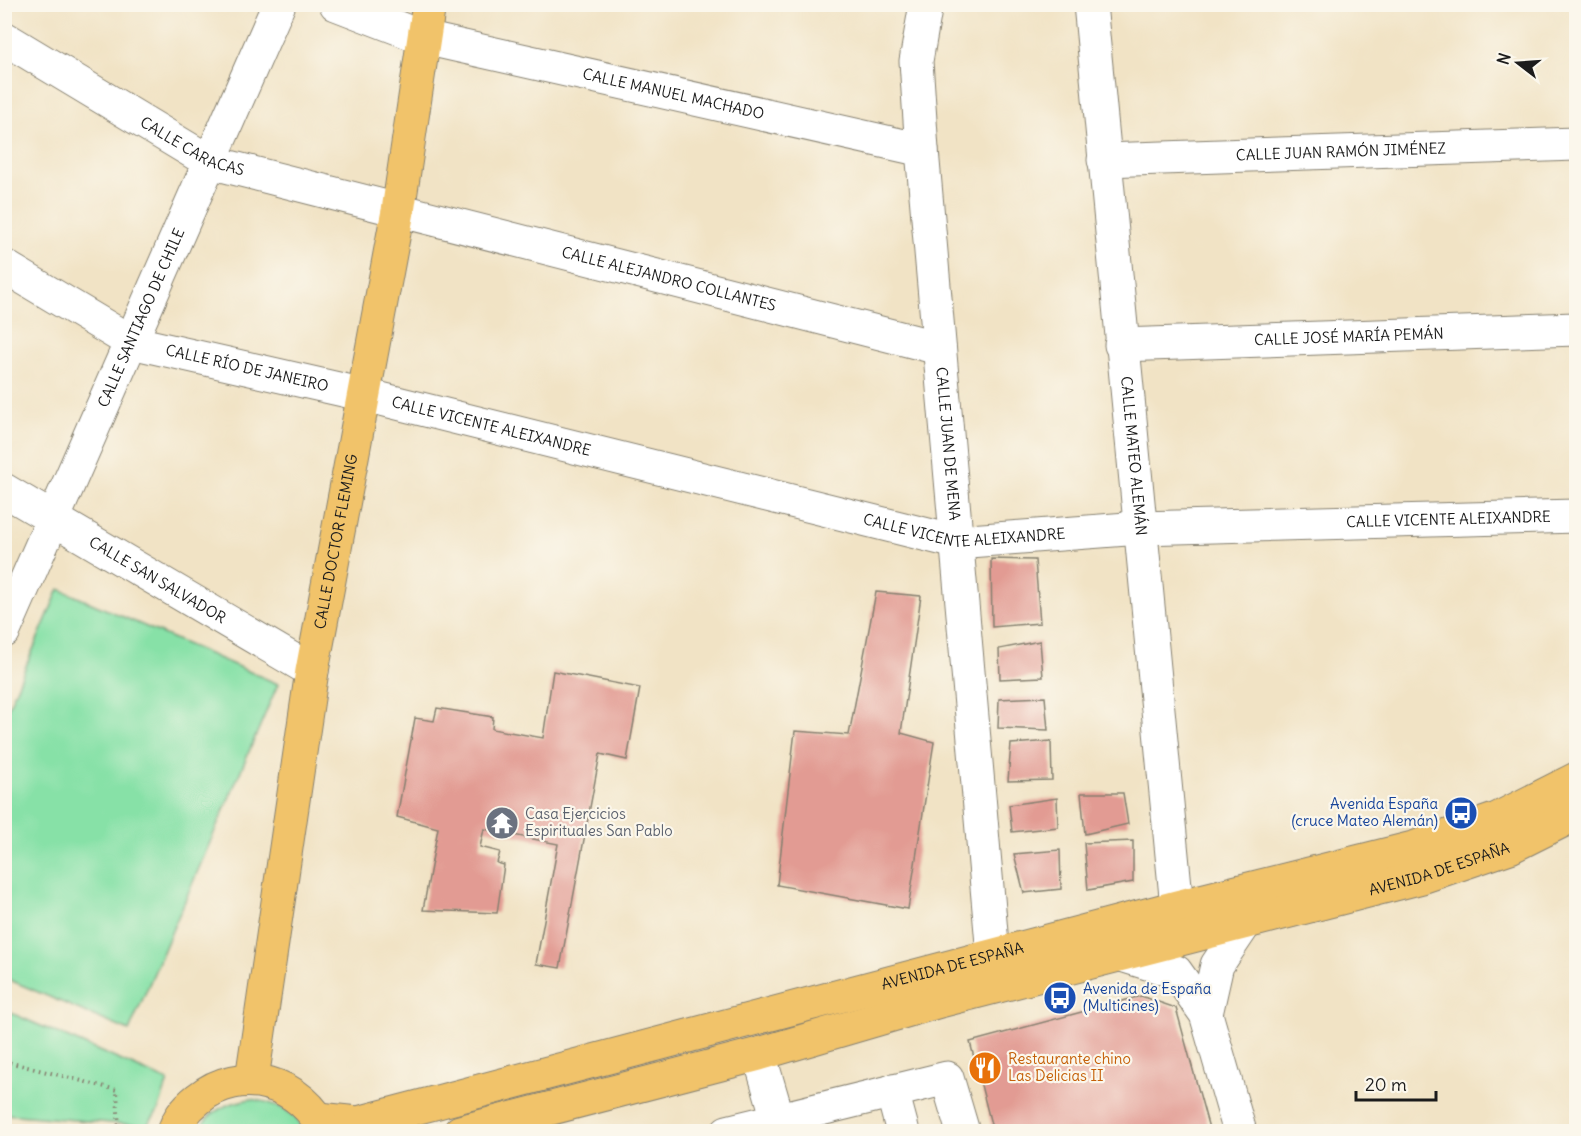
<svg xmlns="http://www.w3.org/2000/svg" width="1581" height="1136" font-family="Delius,sans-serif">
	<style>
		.green { fill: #87e1a7; stroke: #527e62; stroke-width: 1.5 }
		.building { fill: #e29b93 }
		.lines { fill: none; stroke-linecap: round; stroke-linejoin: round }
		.minor-casing { stroke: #868070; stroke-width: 35 }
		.major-casing { stroke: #868070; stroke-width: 35 }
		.path { stroke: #868070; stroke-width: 4; stroke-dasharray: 1.5 4.5; stroke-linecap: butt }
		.minor { stroke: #fff; stroke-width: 33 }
		.major { stroke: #f1c36a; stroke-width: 33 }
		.labels { text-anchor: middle; stroke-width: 4.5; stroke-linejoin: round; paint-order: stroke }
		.street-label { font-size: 15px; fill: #1c1c1c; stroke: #fbf7ec }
		.transit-label { font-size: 15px; fill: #164399; stroke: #fbf7ec; text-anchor: end }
		.worship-label { font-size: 15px; fill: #5b616d; stroke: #fbf7ec; text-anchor: start }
		.food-label { font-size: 15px; fill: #c56008; stroke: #fbf7ec; text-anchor: start }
	</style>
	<rect width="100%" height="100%" fill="#fbf7ec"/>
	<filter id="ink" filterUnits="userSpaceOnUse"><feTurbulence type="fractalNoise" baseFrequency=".0167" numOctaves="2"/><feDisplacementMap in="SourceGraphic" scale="12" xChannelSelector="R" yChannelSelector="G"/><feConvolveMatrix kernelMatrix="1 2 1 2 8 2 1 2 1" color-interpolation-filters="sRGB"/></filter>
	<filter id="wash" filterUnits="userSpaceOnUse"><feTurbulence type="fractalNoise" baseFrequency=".008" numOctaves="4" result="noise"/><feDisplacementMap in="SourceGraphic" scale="24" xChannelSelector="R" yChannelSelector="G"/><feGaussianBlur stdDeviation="1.35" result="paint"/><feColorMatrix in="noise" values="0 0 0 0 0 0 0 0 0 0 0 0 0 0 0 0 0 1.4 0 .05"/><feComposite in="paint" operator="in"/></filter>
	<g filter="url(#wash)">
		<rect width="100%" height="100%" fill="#f1e3c5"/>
		<path class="green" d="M59,589L278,684L129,1031L5,978V715Z
			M4,1010L168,1081L158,1111L146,1126L5,1114Z
			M250,1099C272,1102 294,1109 304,1131L198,1132C208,1110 229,1103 250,1099Z"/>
		<g id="blocks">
			<path class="building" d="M991,559L1035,560L1040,623L992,627Z
				M876,592L921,596L901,733L934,742L908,909L777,885L795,731L849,735Z
				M1040,641L1043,677L1000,679L999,649Z
				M553,671L640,688L627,760L600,754L560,968L536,964L558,844L484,829L480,847L500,852L497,863L504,865L497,913L423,910L438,828L397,817L415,718L434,721L437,708L493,717L492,729L543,738Z
				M1045,697L1048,730L998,728L999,699Z
				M1051,741L1052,780L1008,781L1011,744Z
				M1081,793H1123L1128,824L1085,834Z
				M1057,798L1058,827L1012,832L1009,805Z
				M1133,841V882L1088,890L1084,843Z
				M1060,850L1061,889L1024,893L1014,854Z
				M1141,996L1176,1008L1210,1132H993L970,1042Z"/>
		</g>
	</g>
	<g filter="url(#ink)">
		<use href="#blocks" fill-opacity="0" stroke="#868070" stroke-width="1.5"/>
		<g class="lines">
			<defs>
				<g id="minor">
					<path id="s1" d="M336,4L424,38L922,150"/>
					<path id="s2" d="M926,4L916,61L922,150L993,955"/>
					<path id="s3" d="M1090,4L1177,907"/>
					<path id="s4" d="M4,38L210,162L939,348"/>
					<path id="s5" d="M1104,160L1576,144"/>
					<path id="s6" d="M4,266L131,342L365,395L956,542L1140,528L1576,516"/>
					<path id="s7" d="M1121,345L1576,329"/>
					<path id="s8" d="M4,490L312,671"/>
					<path id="s9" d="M4,631L279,4"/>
					<path d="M1125,956L1176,972L1206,1014L1240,1132"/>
					<path d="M1206,1014L1217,965L1246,922"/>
					<path d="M759,1054L778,1119"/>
					<path d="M892,1091L903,1132"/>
					<path d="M727,1132L947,1078L963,1132"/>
				</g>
				<g id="major">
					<path id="s10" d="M252,1079L312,671L398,211L429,4"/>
					<path id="s11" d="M319,1119L358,1123L1177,907L1413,848L1497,819L1576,779"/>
					<path d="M174,1132C178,1118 188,1107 198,1099C241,1063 303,1083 325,1132"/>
					<path id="s12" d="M460,1132L759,1054L940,1001L1422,877L1510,847L1576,814"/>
				</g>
			</defs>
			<use href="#minor" class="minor-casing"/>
			<use href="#major" class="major-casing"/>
			<path class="path" d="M4,1061L117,1090L119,1132"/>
			<use href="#minor" class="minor"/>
			<use href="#major" class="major"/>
		</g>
	</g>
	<defs>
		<symbol id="bus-disc" viewBox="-11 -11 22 22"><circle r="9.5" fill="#1a4fb4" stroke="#fbf7ec"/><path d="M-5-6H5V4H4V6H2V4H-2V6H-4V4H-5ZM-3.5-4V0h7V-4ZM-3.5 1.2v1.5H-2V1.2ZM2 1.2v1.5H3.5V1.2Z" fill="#fff"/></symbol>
		<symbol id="temple-disc" viewBox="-11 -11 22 22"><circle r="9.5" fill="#6b7280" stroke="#fbf7ec"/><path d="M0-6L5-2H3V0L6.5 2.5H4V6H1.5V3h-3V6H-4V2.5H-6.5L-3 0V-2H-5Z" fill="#fff"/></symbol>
		<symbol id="restaurant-disc" viewBox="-11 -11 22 22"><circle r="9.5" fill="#e8710a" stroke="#fbf7ec"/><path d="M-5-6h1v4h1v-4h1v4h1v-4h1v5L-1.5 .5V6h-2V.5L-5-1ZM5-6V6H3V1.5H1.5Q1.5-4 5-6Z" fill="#fff"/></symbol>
	</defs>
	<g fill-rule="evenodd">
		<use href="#bus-disc" x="1442" y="794" width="38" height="38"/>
		<use href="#temple-disc" x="483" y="804" width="38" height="38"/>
		<use href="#bus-disc" x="1041" y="979" width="38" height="38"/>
		<use href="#restaurant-disc" x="966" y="1049" width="38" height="38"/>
	</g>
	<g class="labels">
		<g class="street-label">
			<text dy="5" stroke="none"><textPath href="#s1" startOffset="350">CALLE MANUEL MACHADO</textPath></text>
			<text dy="5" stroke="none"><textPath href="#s4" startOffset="218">CALLE CARACAS</textPath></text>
			<text dy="5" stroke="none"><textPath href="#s5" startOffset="237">CALLE JUAN RAMÓN JIMÉNEZ</textPath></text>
			<text dy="5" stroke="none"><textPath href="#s4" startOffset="714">CALLE ALEJANDRO COLLANTES</textPath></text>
			<text dy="5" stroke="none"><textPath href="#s9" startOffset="342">CALLE SANTIAGO DE CHILE</textPath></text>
			<text dy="5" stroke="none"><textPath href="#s7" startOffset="228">CALLE JOSÉ MARÍA PEMÁN</textPath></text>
			<text dy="5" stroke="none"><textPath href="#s6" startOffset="267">CALLE RÍO DE JANEIRO</textPath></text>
			<text dy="5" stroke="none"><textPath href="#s6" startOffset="518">CALLE VICENTE ALEIXANDRE</textPath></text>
			<text dy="5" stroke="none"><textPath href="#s2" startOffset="442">CALLE JUAN DE MENA</textPath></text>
			<text dy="5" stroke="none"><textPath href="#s3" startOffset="454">CALLE MATEO ALEMÁN</textPath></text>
			<text dy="5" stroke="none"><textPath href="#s6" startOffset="1490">CALLE VICENTE ALEIXANDRE</textPath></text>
			<text dy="5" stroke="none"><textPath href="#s6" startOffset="1004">CALLE VICENTE ALEIXANDRE</textPath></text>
			<text dy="5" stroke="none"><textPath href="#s10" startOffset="544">CALLE DOCTOR FLEMING</textPath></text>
			<text dy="5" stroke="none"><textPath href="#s8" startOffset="178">CALLE SAN SALVADOR</textPath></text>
			<text dy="5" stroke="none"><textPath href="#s12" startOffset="1014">AVENIDA DE ESPAÑA</textPath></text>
			<text dy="5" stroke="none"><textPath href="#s11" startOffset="654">AVENIDA DE ESPAÑA</textPath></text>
		</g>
		<g class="transit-label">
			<text x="1438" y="809">Avenida España<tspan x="1438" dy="17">(cruce Mateo Alemán)</tspan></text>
			<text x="1083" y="994" text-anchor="start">Avenida de España<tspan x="1083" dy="17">(Multicines)</tspan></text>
		</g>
		<g class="worship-label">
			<text x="525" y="819">Casa Ejercicios<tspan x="525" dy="17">Espirituales San Pablo</tspan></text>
		</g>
		<g class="food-label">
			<text x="1008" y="1064">Restaurante chino<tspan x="1008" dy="17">Las Delicias II</tspan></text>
		</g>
	</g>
	<rect width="1581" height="1136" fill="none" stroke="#fbf7ec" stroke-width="24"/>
	<g transform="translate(1518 63) rotate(287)" stroke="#fbf7ec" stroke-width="4.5" paint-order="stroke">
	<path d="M0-4.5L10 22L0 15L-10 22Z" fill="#1c1c1c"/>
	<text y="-9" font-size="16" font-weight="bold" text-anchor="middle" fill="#1c1c1c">N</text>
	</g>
	<path d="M1356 1091v9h80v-9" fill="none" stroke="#1c1c1c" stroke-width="3"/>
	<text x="1365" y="1091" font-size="18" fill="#1c1c1c" stroke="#fbf7ec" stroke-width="4.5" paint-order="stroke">20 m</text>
</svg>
